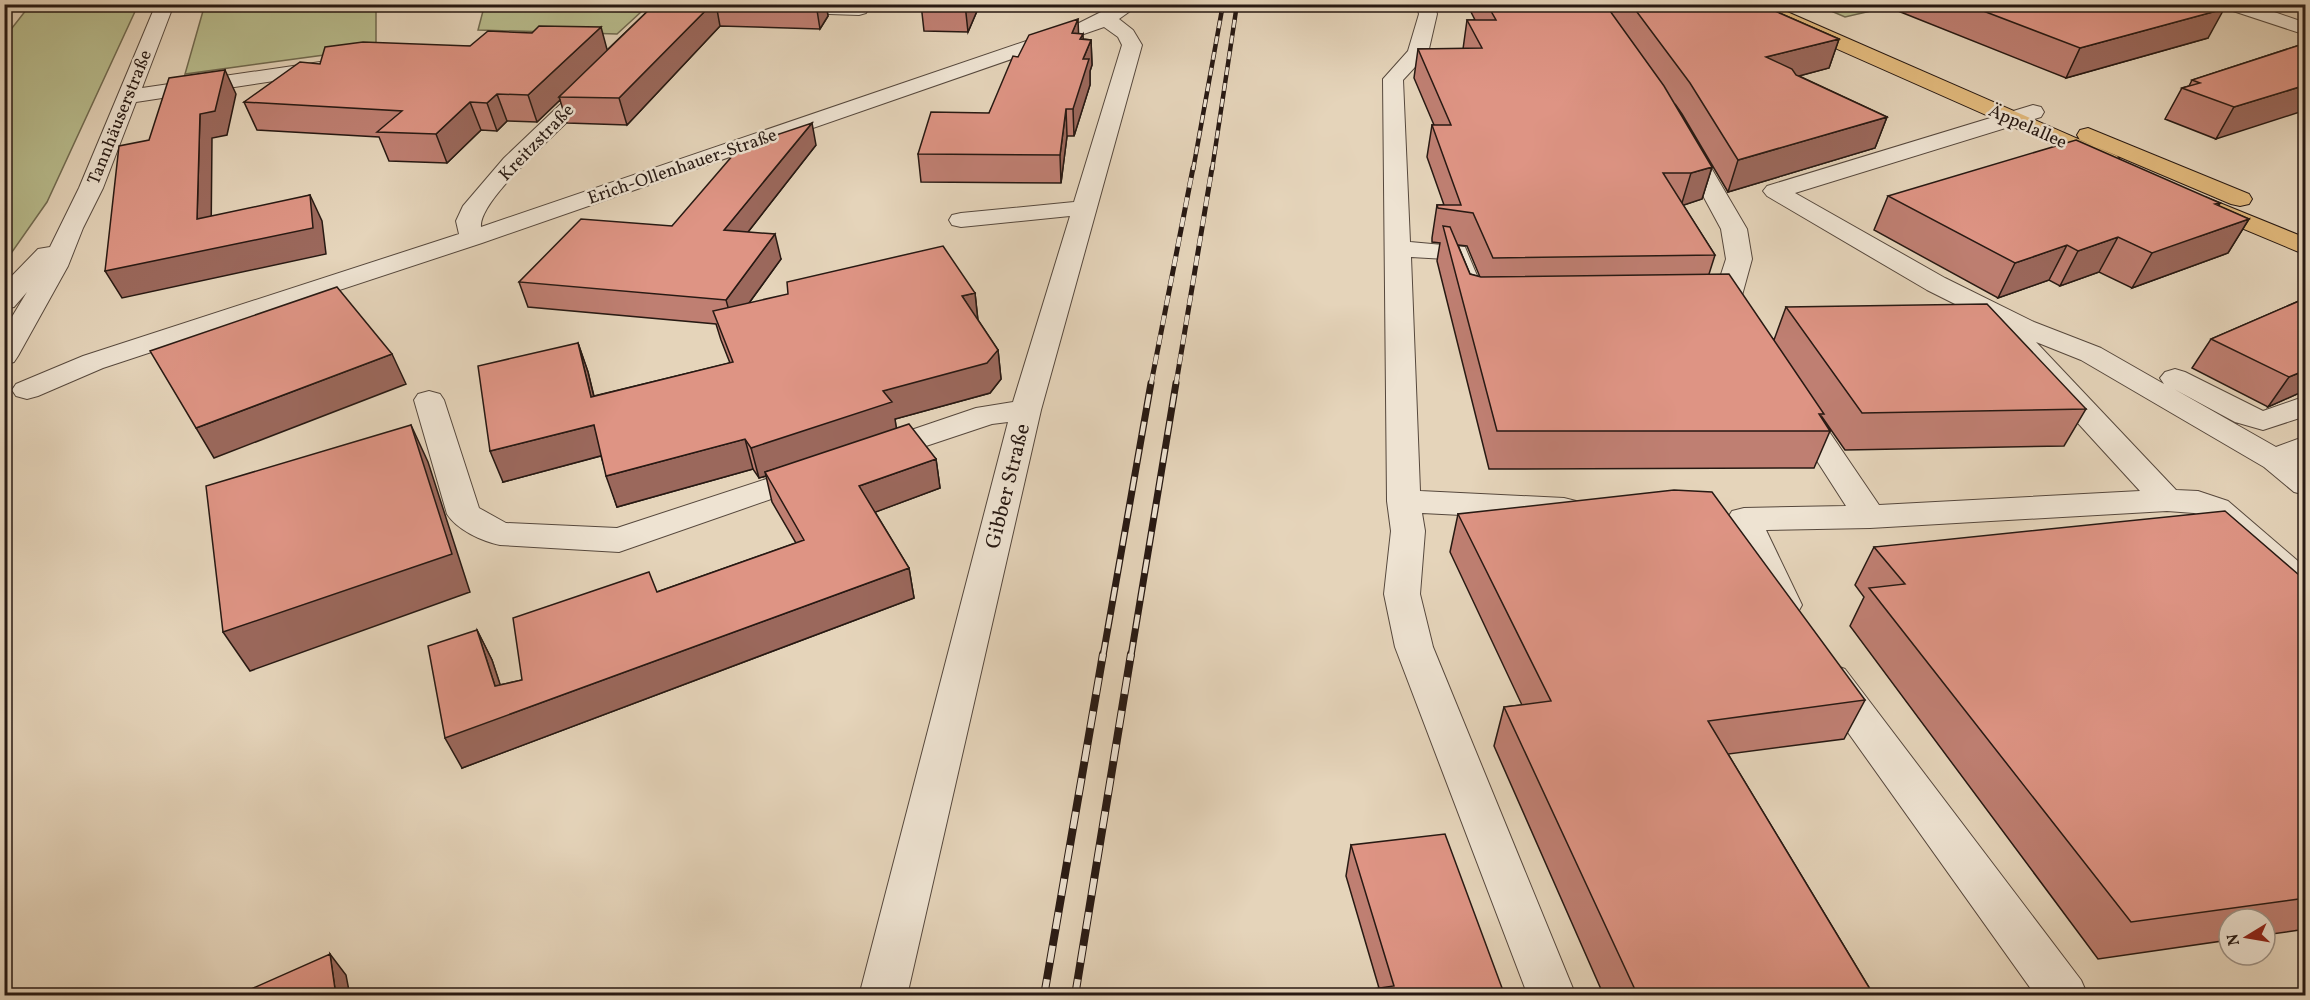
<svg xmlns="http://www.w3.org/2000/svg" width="2310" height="1000" font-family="Vollkorn,serif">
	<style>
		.green { fill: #b8bc8d; stroke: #706a50; stroke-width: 1.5 }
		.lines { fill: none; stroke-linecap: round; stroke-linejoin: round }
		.minor-casing { stroke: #56483d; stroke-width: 2 }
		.major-casing { stroke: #271913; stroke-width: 2 }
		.minor { fill: #eee3d2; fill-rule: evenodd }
		.major { fill: #e2ba7d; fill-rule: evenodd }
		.rail-far3-casing { stroke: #271913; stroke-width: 4.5 }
		.rail-far2-casing { stroke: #271913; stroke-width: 5 }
		.rail-far1-casing { stroke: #271913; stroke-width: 7 }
		.rail-casing { stroke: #271913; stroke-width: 8 }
		.rail-far3 { stroke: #eee3d2; stroke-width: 3; stroke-dasharray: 8; stroke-linecap: butt }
		.rail-far2 { stroke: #eee3d2; stroke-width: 4; stroke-dasharray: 10; stroke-linecap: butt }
		.rail-far1 { stroke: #eee3d2; stroke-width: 4.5; stroke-dasharray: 14; stroke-linecap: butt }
		.rail { stroke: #eee3d2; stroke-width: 6; stroke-dasharray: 17; stroke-linecap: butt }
		.wall { fill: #bf7f72; stroke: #271913; stroke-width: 1.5; fill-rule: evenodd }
		.shaded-wall { fill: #9b685c; stroke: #271913; stroke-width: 1.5 }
		.building { fill: #de9484; stroke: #271913; stroke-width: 1.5 }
		.labels { text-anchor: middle; stroke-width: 5; stroke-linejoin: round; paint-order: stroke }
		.far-street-label { font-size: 18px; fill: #271913; stroke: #eee3d2 }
		.street-label { font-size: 21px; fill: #271913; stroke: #eee3d2 }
	</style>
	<rect width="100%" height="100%" fill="#e5d4ba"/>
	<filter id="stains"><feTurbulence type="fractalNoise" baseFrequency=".00333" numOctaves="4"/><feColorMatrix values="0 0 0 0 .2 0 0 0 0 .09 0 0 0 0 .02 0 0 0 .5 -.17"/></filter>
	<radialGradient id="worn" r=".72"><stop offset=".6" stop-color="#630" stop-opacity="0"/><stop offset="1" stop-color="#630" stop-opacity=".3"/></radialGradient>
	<path class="green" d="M249,4L376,5V48L185,74L203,11Z
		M30,5H138L47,202L5,262V37Z
		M1817,5H1877L1869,7L1871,11L1845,17Z
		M492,9L641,12L617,34L478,30L483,11Z"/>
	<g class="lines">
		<defs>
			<path id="minor" d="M156,4H174L142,88L327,61L334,63L337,67L334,71L327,73L136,102L103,188L83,228L68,266L18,356L14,362L4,365V330L27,292L14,307L4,309V284L38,249L50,247L79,188Z
				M703,4H863L868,9L866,13L859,15L712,10L705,8Z
				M1117,4H1140L1119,19L1133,30L1142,45L1041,410L907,996H859L1008,422L992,424L878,462L867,459L862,452L867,445L976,408L1013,402L1070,216L961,227L952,225L949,220L952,215L961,213L1074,202L1122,45L1118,37L1104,27L482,243L103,368L38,396L27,399L16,396L12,390L16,384L83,356L459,234L456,221L463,206L504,158L588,78L595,76L602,78L605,82C585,112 478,195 481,227L1079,23Z
				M1416,4H1434L1437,14L1428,53L1403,80L1410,242L1465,247L1478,278L1474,284L1465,286L1456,284L1446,259L1411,257L1420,491L1564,498L1576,501L1581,509L1576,517L1564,520L1422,513L1425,531L1420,594L1433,647L1576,996H1528L1395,647L1384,594L1391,531L1387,501L1383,79L1408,51L1419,14Z
				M2222,4H2251L2306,23V35L2224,8Z
				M2033,105L2041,107L2044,112L2041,117L1795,193L1945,278L2034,322L2101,348L2164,384L2160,378L2165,372L2175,369L2185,372L2263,411L2306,396V416L2263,430L2235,422L2174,389L2276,447L2306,436V458L2298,462L2306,468V495L2294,492L2264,467L2081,360L2036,342L2176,490L2198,491L2228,501L2306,568V600L2293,597L2204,517L2194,513L2167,511L1870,528L1766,530L1802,605L1797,614L1784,618L1771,614L1727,519L1732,511L1744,508L1846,506L1783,408L1787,402L1798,399L1809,402L1879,505L2140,491L2001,339L1997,333L2001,327L1927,290L1767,196L1763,191L1767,186Z
				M1685,135L1693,137L1696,142L1747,229L1752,259L1741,299L1737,305L1727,307L1717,305L1713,299L1726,259L1721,229L1674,142L1677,137Z
				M429,391L440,394L444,400L479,508L506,523L617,528L812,464L823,467L828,474L823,481L619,552L500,545C482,541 457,530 447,514L414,400L418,394Z
				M1831,664L1845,669L2081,980L2088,996H2036L1817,689L1812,679L1817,669Z"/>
			<path id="major" d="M1743,4H1769L2117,156L2121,161L2117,166L2109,168L2101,166L1745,8Z
				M2088,128L2249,194L2252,199L2249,204L2240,206L2231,204L2080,140L2077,135L2080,130Z
				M2205,197L2306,238V255L2196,209L2193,204L2196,199Z"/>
		</defs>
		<use href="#minor" class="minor-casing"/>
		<use href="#major" class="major-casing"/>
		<use href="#minor" class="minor"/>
		<use href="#major" class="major"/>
		<defs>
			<path id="rail-far3" d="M1193,170L1223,4
				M1212,170L1237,4"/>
			<path id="rail-far2" d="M1151,384L1193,168
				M1176,384L1212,168"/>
			<path id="rail-far1" d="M1103,656L1151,383
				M1131,656L1176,383"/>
			<path id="rail" d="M1044,996L1103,654
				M1075,996L1131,654"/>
		</defs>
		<use href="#rail-far3" class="rail-far3-casing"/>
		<use href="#rail-far2" class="rail-far2-casing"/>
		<use href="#rail-far1" class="rail-far1-casing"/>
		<use href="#rail" class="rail-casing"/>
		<use href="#rail-far3" class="rail-far3"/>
		<use href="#rail-far2" class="rail-far2"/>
		<use href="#rail-far1" class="rail-far1"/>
		<use href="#rail" class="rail"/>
	</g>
	<path class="wall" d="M655,4H826L828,16L820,29L720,26L627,125L567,123L560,100L537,122L507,121L497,131L481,130L447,163L389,161L379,137L257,130L244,102L320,64L470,46L532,33L607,50Z
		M921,4H980L968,32L924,31Z
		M1467,4H1759L1839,39L1829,68L1799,76L1887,117L1875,148L1728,192L1682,114L1675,104L1712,167L1702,199L1683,205L1715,255L1709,274L1774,340L1786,307L2086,409L2064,446L1845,450L1822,417V418L1830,431L1814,468L1489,469L1437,261L1440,243L1432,242V238L1437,205H1444L1427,157L1432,125H1434L1414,78L1418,49H1463L1467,20H1475ZM1458,245L1467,246L1480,277L1470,274Z
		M1900,4H2210L2208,38L2066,78L1898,11Z
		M1079,34L1083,39L1091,40L1092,65L1090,71V85L1074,136H1067L1061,183L921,182L918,154L989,113L1018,57Z
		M2306,43L2216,139L2165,119L2182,88L2189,86L2192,80Z
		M816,145L748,232L781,259L749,303L975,293L978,320L998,350L1001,379L990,393L895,419L896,428L936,459L940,488L875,512L909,568L914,598L462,768L477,630L492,660L500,685L522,680L657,592L796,543L772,502L766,476L759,478L753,469L617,507L601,456L503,482L578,343L588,372L594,396L730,363L721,340L716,324L528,307L519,282L672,226Z
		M1888,196L2220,203L2218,206L2249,219L2228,253L2132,288L2099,272L2060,286L2049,280L1998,298L1874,230Z
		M2306,298V390L2268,407L2192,368L2211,339Z
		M1458,514L1865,700L1844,739L1728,754L1873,994L1872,996H1604L1494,746L1504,707L1522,705L1450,552Z
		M1874,547L2306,581V929L2265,935V919H2229V940L2098,959L1850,626L1864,597L1855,585Z
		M1351,845L1505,996L1379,988L1346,876Z"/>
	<path class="shaded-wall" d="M712,4H716L720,26L627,125L619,98Z
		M816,4H826L828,16L820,29Z
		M965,4H980L968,32Z
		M2224,9L2208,38L2066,78L2080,48Z
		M1078,19L1079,44L1072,33Z
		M601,27L608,53L559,97L560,100L537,122L528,95Z
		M1083,34L1084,57L1091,40L1092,65L1090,71V85L1074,136L1073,109L1080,39Z
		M1839,39L1829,68L1757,87L1766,57Z
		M225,70L236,94L227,135L212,138L211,245L197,219L200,114Z
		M2306,85V110L2216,139L2234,107Z
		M497,94L507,121L497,131L487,103Z
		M470,102L481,130L447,163L436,134Z
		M1066,109L1067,136L1061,183L1060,155Z
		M1887,117L1875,148L1728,192L1738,160Z
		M812,123L816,145L730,255L724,230Z
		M1712,167L1702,199L1681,206L1691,173Z
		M310,195L322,221L326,254L122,298L105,271Z
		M2220,203L2200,236L2249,219L2228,253L2132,288L2152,253L2215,204Z
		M775,234L781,259L733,325L726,300Z
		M2118,237L2099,272L2060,286L2078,251Z
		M2067,245L2049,280L1998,298L2015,263Z
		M975,293L978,322L962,296Z
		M578,343L588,372L601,427L591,397Z
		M998,350L1001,379L990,393L895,419L897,432L765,472L766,476L759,478L751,448L883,391Z
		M392,354L406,384L214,458L196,428Z
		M2306,370V390L2268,407L2289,377Z
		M411,425L428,462L470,592L250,671L223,632Z
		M594,425L604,455L503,482L490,451Z
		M745,439L753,469L617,507L606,476Z
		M936,459L940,488L865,516L859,486Z
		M909,568L914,598L462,768L445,738L495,686L477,630L492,660L510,714Z
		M330,954L346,975L350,996H336Z"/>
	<path class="building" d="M655,4H712L619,98L559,97Z
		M1487,4H1605L1664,86L1712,167L1691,173H1663L1715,255L1493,258L1473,213L1438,208L1437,205H1461L1432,125H1451L1418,49L1482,48L1467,20H1496Z
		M1631,4H1759L1839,39L1766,57L1792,69L1796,75L1887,117L1738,160L1690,83Z
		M1965,4H2210L2224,9L2080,48Z
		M1078,19L1072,33L1083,34L1080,39L1091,40L1083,59H1089L1073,109H1066L1060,155L918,154L931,112L989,113L1013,56L1018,57L1029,35Z
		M539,26L601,27L528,95L497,94L487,103L470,102L436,134L377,132L402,111L244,102L300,62L320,64L325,47L363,42L470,46L488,31L532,33Z
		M2306,43V85L2234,107L2182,88L2200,83L2192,80Z
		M225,70L215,111L200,114L197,219L310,195L313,228L105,271L119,146L149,140L169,78Z
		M812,123L724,230L775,234L726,300L519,282L581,219L672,226L740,147Z
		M2076,140L2220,203L2215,204L2249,219L2152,253L2118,237L2078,251L2067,245L2015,263L1888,196Z
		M1443,226L1450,227L1470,274L1481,277L1729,274L1824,414H1819L1830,431H1497Z
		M943,246L975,293L962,296L998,350L987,363L883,391L892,402L751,448L745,439L606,476L594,425L490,451L478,366L578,343L591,397L733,362L713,311L788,294L787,282Z
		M337,287L392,354L196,428L150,351Z
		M2306,298V370L2289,377L2211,339Z
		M1987,304L2086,409L1862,413L1786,307Z
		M909,424L936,459L859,486L909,568L445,738L428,646L477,630L495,686L522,680L513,618L649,572L657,592L804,540L765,472Z
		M411,425L452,554L223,632L206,486Z
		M1674,490L1712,492L1865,700L1708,721L1873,994L1865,996H1638L1504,707L1551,701L1458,514Z
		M2225,511L2306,581V898L2131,922L1869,588L1905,584L1874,547Z
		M1445,834L1505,996H1324L1394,986L1351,845Z
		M330,954L336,996H250L249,990Z"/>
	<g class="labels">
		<g class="far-street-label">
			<text transform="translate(119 117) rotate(-68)" y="6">Tannhäuserstraße</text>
			<text transform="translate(2028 126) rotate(24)" y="6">Äppelallee</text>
			<text transform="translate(536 142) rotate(-46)" y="6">Kreitzstraße</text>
			<text transform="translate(682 166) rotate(-19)" y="6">Erich-Ollenhauer-Straße</text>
		</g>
		<g class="street-label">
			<text transform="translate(1007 486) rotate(-76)" y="7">Gibber Straße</text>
		</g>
	</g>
	<rect width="2310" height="1000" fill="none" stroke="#e5d4ba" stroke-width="24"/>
	<rect x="6" y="6" width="2298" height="988" fill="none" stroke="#271913" stroke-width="3"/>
	<rect x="12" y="12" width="2286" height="976" fill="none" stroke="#271913" stroke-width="1.5"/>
	<g transform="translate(2247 937) rotate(259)"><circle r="28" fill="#eee3d2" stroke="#9e9286" stroke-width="1.5"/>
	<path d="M0-4.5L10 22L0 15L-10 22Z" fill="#8f2418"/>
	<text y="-9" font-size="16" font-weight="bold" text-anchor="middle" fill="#271913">N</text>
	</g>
	<rect width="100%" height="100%" filter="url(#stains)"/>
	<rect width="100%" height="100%" fill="url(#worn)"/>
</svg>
